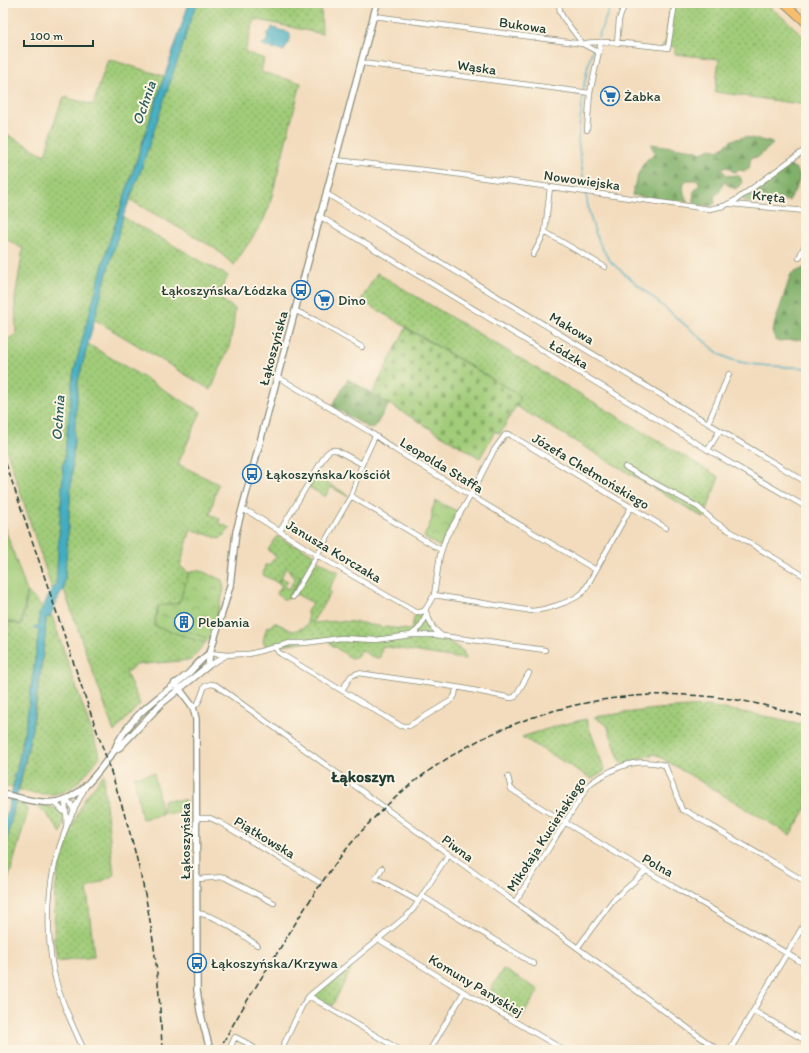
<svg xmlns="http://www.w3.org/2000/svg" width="809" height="1053" font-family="Itim,sans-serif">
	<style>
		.grass { fill: url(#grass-dots); stroke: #608456 }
		.forest { fill: url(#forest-firs); stroke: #50764e }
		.cemetery { fill: url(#cemetery-stones); stroke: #608456 }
		.park { fill: url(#park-crowns); stroke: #608456 }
		.garden { fill: #a1cc79; stroke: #608456 }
		.water { fill: #43adc2; stroke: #31757b }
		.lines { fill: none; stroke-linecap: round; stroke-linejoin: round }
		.stream { stroke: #43adc2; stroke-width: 1.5 }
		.minor-casing { stroke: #898c78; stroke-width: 6 }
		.tertiary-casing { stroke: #898c78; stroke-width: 8 }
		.primary-casing { stroke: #898c78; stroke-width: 9 }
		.minor { stroke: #fff; stroke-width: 4.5 }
		.tertiary { stroke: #fff; stroke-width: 5.5 }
		.primary { stroke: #f9be6d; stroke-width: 7 }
		.rail { stroke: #1f3d34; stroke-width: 1.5; stroke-dasharray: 6 3; stroke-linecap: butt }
		.labels { text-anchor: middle; stroke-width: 4; stroke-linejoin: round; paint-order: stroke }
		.street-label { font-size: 14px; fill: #1f3d34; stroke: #fcf5e5 }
		.poi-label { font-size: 14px; fill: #1f3d34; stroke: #fcf5e5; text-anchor: start }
		.water-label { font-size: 15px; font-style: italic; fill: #2a5f5f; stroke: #fcf5e5 }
		.quarter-label { font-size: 16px; font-weight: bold; fill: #1f3d34; stroke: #fcf5e5 }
	</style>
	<defs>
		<pattern id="grass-dots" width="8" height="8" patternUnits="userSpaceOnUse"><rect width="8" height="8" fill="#a1cc79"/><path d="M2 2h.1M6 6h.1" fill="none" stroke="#83a764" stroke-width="1.8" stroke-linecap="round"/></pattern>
		<pattern id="forest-firs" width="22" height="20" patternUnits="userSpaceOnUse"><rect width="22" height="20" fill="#80b069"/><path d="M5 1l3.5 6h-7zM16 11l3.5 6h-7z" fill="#689057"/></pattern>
		<pattern id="cemetery-stones" width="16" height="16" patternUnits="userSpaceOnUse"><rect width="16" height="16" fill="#a1cc79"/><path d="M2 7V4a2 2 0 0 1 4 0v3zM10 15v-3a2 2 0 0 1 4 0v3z" fill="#83a764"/></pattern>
		<pattern id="park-crowns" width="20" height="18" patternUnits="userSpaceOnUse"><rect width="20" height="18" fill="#a1cc79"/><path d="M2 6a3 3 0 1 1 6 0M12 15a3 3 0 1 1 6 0" fill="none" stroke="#83a764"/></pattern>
	</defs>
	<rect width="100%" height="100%" fill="#fcf5e5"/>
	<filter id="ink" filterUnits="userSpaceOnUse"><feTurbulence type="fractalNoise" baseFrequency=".025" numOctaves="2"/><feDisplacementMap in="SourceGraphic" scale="8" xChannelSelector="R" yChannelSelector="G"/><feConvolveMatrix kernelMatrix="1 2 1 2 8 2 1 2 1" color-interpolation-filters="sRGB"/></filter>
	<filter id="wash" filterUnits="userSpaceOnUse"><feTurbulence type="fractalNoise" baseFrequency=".012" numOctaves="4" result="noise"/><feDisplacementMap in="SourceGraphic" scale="16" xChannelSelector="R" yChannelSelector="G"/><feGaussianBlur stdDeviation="0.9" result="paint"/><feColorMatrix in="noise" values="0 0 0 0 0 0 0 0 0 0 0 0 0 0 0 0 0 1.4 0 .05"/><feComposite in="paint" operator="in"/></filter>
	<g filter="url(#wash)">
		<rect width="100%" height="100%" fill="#f3dcbd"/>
		<path class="grass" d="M197,3H321L322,34L254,19L245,52L264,59L261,72L301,83L269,207L262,223L234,265L213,247L130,200L175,67L179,58L188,25Z
			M671,3H765L786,20L806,39V105L715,92L719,59L675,54V47L662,45L666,42Z
			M108,59L164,76L109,243L73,375L64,463L62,466L63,471L56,586L52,589L3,439V343L16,334L15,299L23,249L3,237V137L4,133L45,155L58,111L64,97L93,105Z
			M123,217L228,276L222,287L221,299L235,309L233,329L229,347L211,390L94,319Z
			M377,273L719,477L704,518L516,406L520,399L519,395L361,300Z
			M88,344L201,412L178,464L218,484L210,514L220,519L219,523L231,528L220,539L191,529L180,566L189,573L179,603L158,606L154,626L205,643L191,660L135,665L126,673L140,704L114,732L64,590L78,381Z
			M316,476L348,495L347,496L331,487L325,497L309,487Z
			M277,536L294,546L296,544L314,555L312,558L313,559L290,598L287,599L301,577L286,568L278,583L263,575L265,565H269L276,556L268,550Z
			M317,560L339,572L328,590L331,592L312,623L340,621L362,623L377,626L411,630L415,615H424L438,635L387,638L342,637L266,647L263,641L267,626L271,627L274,622L293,631L303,628L308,624L307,611L313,603L296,594Z
			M28,592L44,608L40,615L39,626L34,629L39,630L27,718L16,773L12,777L15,778L12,788L3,786V621L22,625Z
			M52,616L100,757C87,771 75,792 54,794C43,795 30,792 19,791C32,734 43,676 46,617Z
			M411,636L440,637L445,639L463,651L466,659H462L382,646L380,658C369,658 368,652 359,650L358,656L351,658L329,643L333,641Z
			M708,706L775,718L806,725V809L790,835L655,754L621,764L607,725L594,717L656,709Z
			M586,719L605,771L592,779L522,737L553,727Z
			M104,774V787L114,875L87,889L94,956L57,961L54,938L55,892L60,860L65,851L70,832L84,799Z
			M15,803L23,804L28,811L3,898V857Z
			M32,804C52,808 71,805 61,833L45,812Z
			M351,966L350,972L332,1006L316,997L315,994Z
			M503,969L539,990L520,1020L485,999Z"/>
		<path class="forest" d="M745,137L770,142L773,144L757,158L751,157L749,169L745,171L738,170L735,172L732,171L729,167L720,168V169L723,171L727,176L737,175L741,178L742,184L735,189L726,184V181L723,183C722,188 719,194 714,196L715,203L711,206L698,205L693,201L694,191L700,185L697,180H687L684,183C682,191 685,196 688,203L683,201H671L632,195C636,180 640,162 654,154L655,152L652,148L651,144L695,150L701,153L710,148L718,151L732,140Z
			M790,166C809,171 794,191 789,201L778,199L777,202C768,205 765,201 757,202C750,202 747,204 742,199Z
			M806,267V339L776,341L772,332L791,274Z
			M348,379L389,404L374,428L370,429L332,406Z"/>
		<path class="cemetery" d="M406,328L519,395L520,399L500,434L495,431L480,458L372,394Z"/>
		<path class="park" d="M436,501L459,512L440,547L424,537L432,519V510Z
			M196,570L201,571L222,580L224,589L215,623L209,639L205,643L154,626L158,606L179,603L189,573Z"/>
		<path class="garden" d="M3,523L27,592L21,624L3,620Z
			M290,571L301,577L287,599L285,600L276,594L279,589L281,590L282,589L280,588L282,585L278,583L281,578L288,581L284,587L289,589L295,578L289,573Z
			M192,617L214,623L209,639L187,631Z
			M154,773L162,815L142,819L134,777Z
			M163,800H185V813H163Z"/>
		<path class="water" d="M189,3H197C195,11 190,19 188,27C184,41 181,54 175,67L141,170L123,217L106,277L78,381L64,590C58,595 54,609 50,617L46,618L45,639L31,733L3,857V829L15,778L12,777L16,773L27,718L39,630L33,629L35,626H39V615L52,589L56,586L63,471L62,466L64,463L73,375L86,325L109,243Z
			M271,27L283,31H285L290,34V40L284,51L278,49L274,50L269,47L267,48L262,44L265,43L267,40V38L268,36L267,34L270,32L272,28Z"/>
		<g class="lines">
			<path class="stream" d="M598,37L612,3
				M583,90L589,61L592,51
				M583,94L578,140L585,190
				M586,194C589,217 597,245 612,263L710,346C714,349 718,354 723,356C743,367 783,366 806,368"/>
		</g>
	</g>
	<g filter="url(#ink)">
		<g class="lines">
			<defs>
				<path id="minor" d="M559,3L560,12L564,19L583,44L598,52
					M374,16L583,44C596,38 651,46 668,48L675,3
					M617,43L619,20L625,3
					M362,63L590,93
					M587,130L590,93L601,42
					M336,160L441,172L709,209L724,206L736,200L806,149
					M327,194L806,482
					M731,204L806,211
					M321,217L708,450L806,507
					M545,232L605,267
					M533,255L545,232L550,187
					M799,258L806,242
					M296,311L315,320L362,347
					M278,377L370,432L394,449L463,491L596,570
					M708,423L729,374
					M708,450L720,430
					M625,467L698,507L715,522L806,577
					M351,496L441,550
					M242,510L251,513L317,555L415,612H421L425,610L434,595L440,555L446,537L471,495L494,450L505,435L509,434L512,436L666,528
					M280,531L326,454L331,450H336L362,464
					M434,595L532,611C545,610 571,602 581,594C584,592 585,589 587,586L631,507
					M293,597L351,496L362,464L375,436
					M425,610L433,628L442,636
					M411,635C419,630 424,623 426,614
					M275,646L278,652L281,654L401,726H409L452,700L455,695L456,688
					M210,653L227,655L241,654H249L290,643H305L341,638L376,640L411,635H436L545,650
					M208,666L227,655
					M342,690L351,676L358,673L462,688L511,698L515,697L529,673
					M193,707C201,703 201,694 205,686L211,684L216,685L718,1050
					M508,777L511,789C607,850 708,905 806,965
					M65,799C65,809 68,818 66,827
					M65,799L71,804L74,811
					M54,802L64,812
					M196,818H210L219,822L319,882
					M382,868L376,878L418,901
					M197,879L224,877L274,903
					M422,896L534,964
					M515,902L588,786C592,781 598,778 604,775C624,763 641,759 665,765L682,810L688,812L806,882
					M197,913C219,916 239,933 257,945
					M378,939L464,992L564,1050
					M578,947L613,900L646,871
					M309,996L400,1050
					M754,1011L806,1041
					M84,1050C74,1029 64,1008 57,985C47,951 46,902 54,867C60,841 72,811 85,788
					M229,1050L235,1037L245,1042L257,1050
					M281,1050L302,1006L309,996L409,914L414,908L448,855
					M430,1050L464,992
					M730,1050L806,921"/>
				<path id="tertiary" d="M175,683L193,707L196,719L197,990L200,1011L210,1050
					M114,751C127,717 161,696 188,674C195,667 202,658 210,653
					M3,794C16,797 29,801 42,802C77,807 96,774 114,751L120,747L161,704L208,666L210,653L230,586L236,532L377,3"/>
				<path id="primary" d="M784,3L806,23"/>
			</defs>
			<use href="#minor" class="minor-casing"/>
			<use href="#tertiary" class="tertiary-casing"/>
			<use href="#primary" class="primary-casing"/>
			<use href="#minor" class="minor"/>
			<use href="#tertiary" class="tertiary"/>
			<use href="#primary" class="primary"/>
			<path class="rail" d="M3,455C28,529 54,604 79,679C100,741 124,804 139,868C154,928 160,989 162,1050
				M219,1050C237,1016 258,983 279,950C307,904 335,858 373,819C485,703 654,666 806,717"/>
		</g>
	</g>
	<defs>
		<symbol id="supermarket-ring" viewBox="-11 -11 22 22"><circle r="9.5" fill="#fcf5e5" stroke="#1f6fb2" stroke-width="1.5"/><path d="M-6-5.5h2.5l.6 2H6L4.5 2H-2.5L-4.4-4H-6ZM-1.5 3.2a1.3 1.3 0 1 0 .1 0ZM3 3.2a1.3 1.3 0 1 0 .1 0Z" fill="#1f6fb2"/></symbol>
		<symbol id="bus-ring" viewBox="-11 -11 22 22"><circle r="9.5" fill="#fcf5e5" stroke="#1f6fb2" stroke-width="1.5"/><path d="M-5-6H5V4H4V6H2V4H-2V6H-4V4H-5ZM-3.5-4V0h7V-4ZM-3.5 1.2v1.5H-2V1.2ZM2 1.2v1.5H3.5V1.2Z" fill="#1f6fb2"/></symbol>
		<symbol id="building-ring" viewBox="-11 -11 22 22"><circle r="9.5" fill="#fcf5e5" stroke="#1f6fb2" stroke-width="1.5"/><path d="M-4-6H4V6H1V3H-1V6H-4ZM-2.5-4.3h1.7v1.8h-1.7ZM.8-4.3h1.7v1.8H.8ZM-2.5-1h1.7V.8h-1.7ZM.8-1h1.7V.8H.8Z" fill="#1f6fb2"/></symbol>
	</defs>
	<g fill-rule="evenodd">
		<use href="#supermarket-ring" x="599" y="85" width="22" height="22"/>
		<use href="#bus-ring" x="290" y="279" width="22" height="22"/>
		<use href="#supermarket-ring" x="313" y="289" width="22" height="22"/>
		<use href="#bus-ring" x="241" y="463" width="22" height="22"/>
		<use href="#building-ring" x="173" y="611" width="22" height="22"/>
		<use href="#bus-ring" x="186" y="952" width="22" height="22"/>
	</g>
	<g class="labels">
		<g class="street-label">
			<text transform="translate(523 25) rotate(8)" y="5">Bukowa</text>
			<text transform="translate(477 67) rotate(8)" y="5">Wąska</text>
			<text transform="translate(582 180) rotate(8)" y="5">Nowowiejska</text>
			<text transform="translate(769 196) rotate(6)" y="5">Kręta</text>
			<text transform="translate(572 328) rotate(31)" y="5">Makowa</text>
			<text transform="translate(273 348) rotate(-75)" y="5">Łąkoszyńska</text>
			<text transform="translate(569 354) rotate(31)" y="5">Łódzka</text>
			<text transform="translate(442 465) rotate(31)" y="5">Leopolda Staffa</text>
			<text transform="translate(591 471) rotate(31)" y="5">Józefa Chełmońskiego</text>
			<text transform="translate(334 551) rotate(31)" y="5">Janusza Korczaka</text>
			<text transform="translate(546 834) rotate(-57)" y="5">Mikołaja Kucieńskiego</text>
			<text transform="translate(265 837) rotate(31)" y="5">Piątkowska</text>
			<text transform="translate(185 841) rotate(-90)" y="5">Łąkoszyńska</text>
			<text transform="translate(458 848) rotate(36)" y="5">Piwna</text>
			<text transform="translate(658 865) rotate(29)" y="5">Polna</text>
			<text transform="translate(476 985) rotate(31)" y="5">Komuny Paryskiej</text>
		</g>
		<g class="poi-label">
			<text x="624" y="101">Żabka</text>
			<text x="287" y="295" text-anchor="end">Łąkoszyńska/Łódzka</text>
			<text x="338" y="305">Dino</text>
			<text x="266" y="479">Łąkoszyńska/kościół</text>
			<text x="198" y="627">Plebania</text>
			<text x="211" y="968">Łąkoszyńska/Krzywa</text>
		</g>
		<g class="water-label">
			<text transform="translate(144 103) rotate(-71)" y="5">Ochnia</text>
			<text transform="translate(58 418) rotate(-86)" y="5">Ochnia</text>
		</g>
		<g class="quarter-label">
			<text x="363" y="782">Łąkoszyn</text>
		</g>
	</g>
	<rect width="809" height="1053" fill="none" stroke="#fcf5e5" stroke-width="16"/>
	<path d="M24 40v6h69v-6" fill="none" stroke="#1f3d34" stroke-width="2"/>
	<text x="30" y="40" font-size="12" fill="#1f3d34" stroke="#fcf5e5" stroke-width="3" paint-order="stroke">100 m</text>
</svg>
